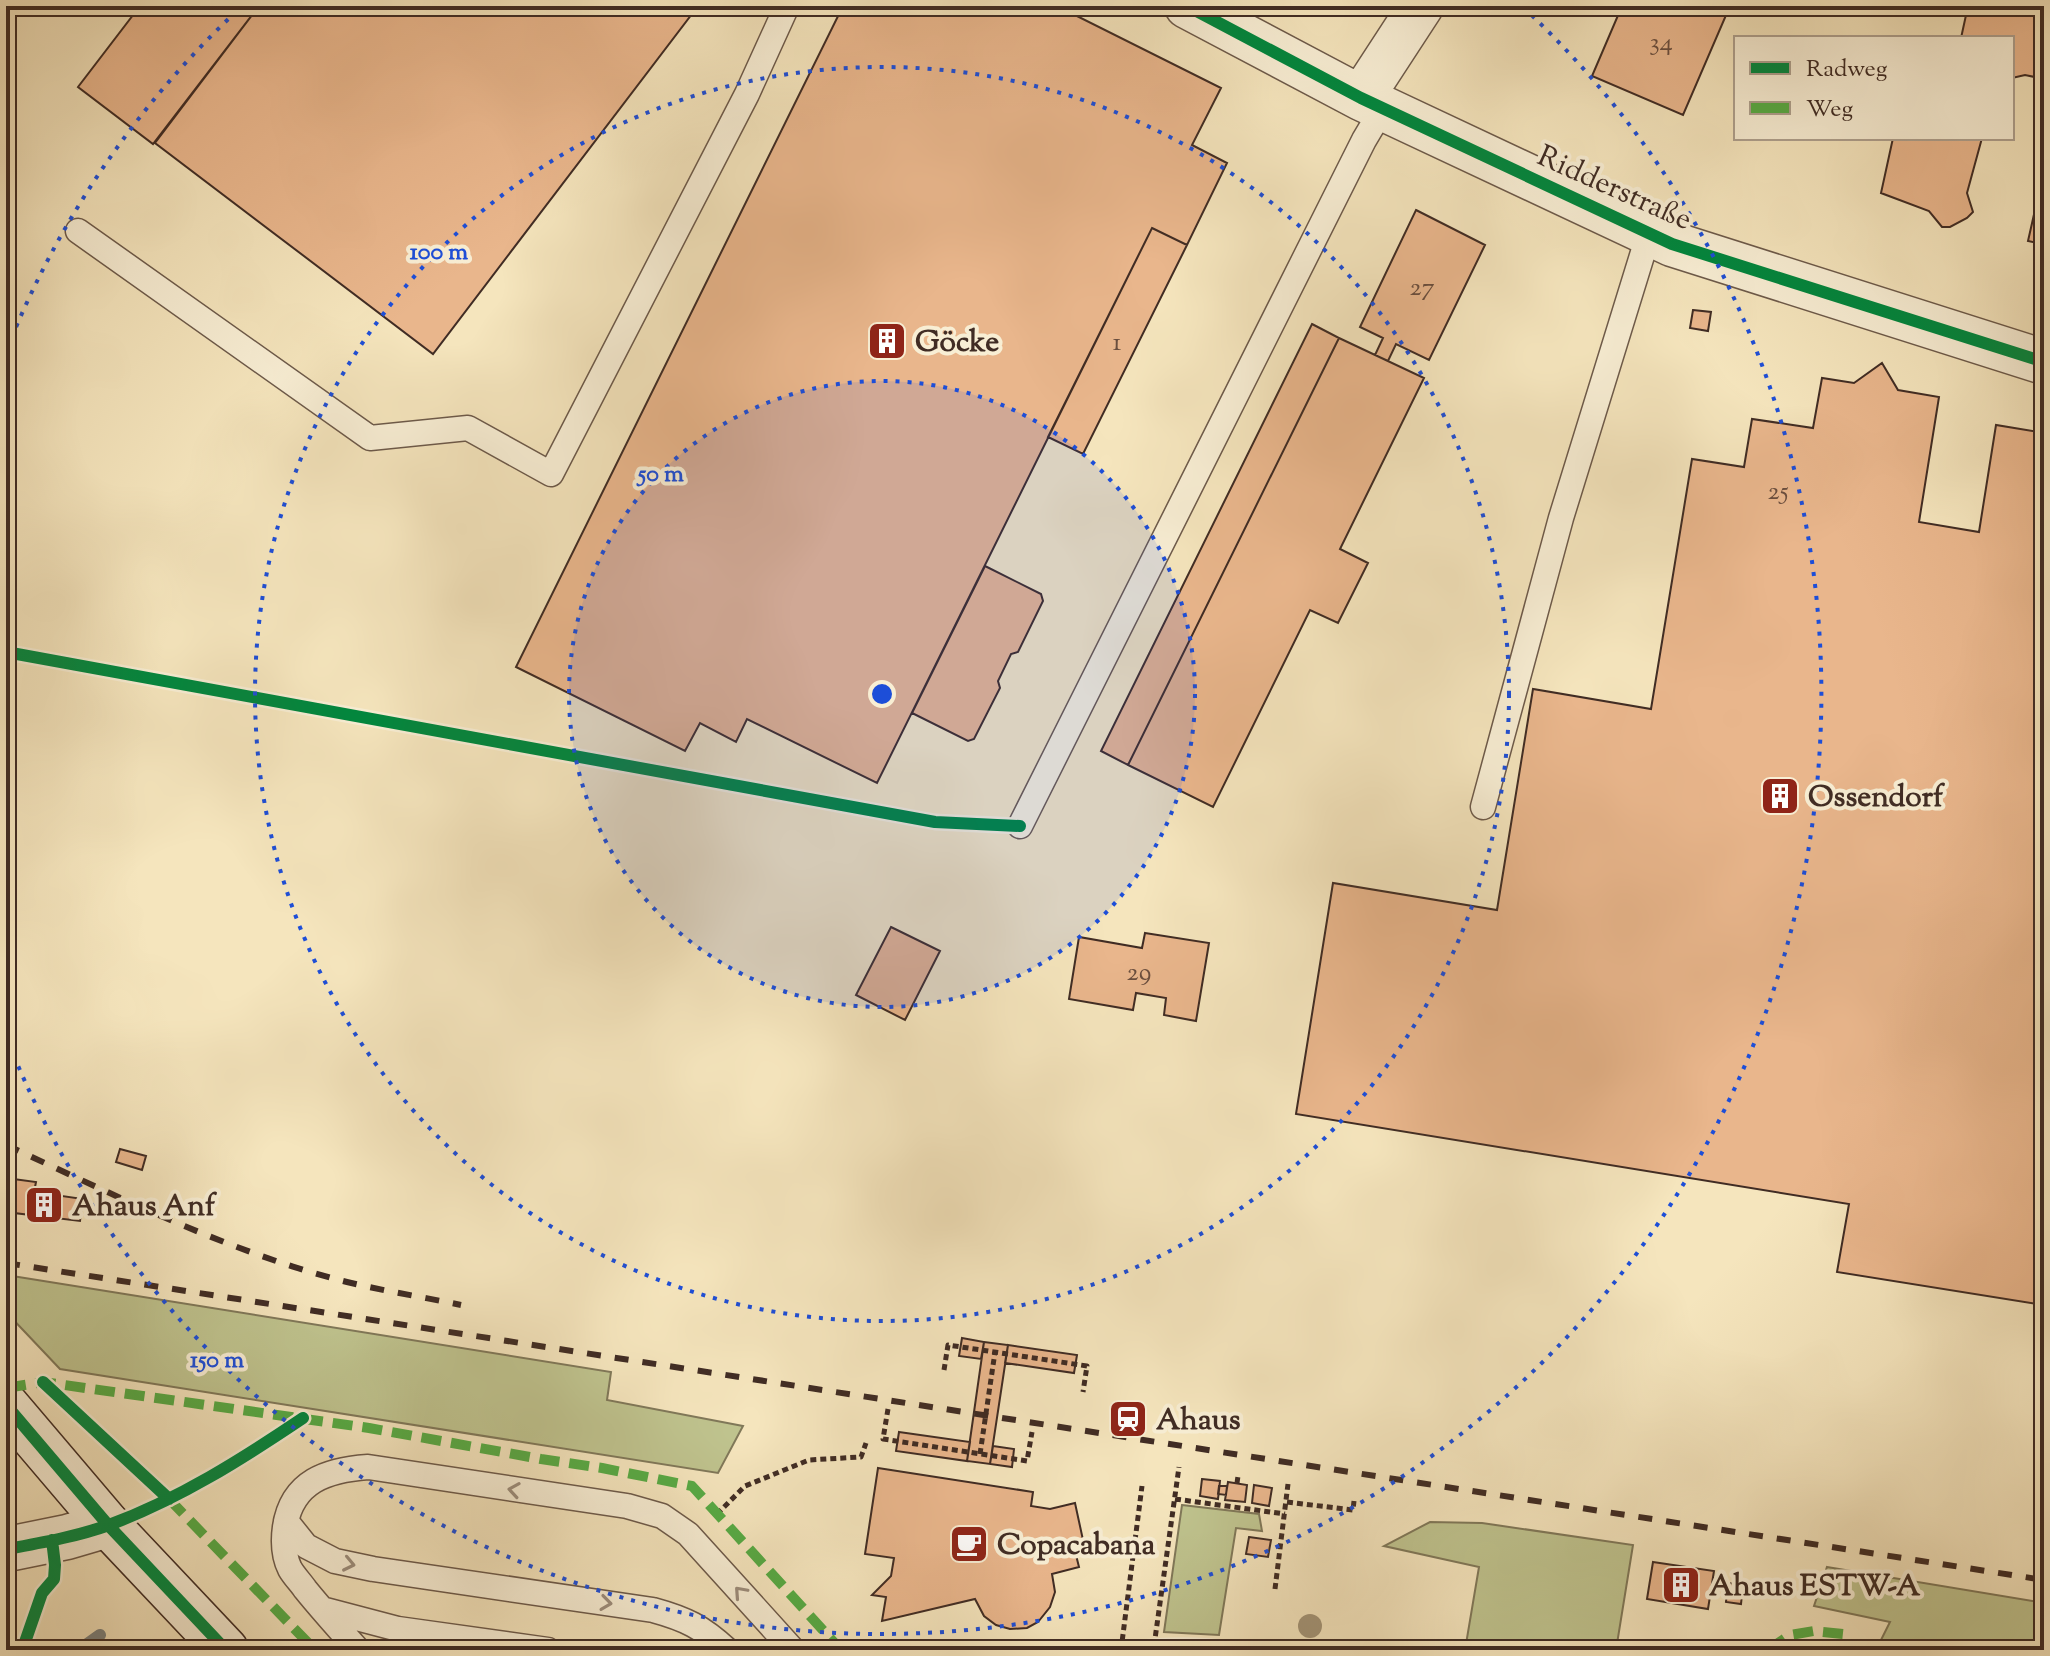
<svg xmlns="http://www.w3.org/2000/svg" width="2050" height="1656" font-family="'Sorts Mill Goudy',serif">
	<style>
		.green { fill: #bfc38e; stroke: #807859; stroke-width: 2 }
		.lines { fill: none; stroke-linecap: round; stroke-linejoin: round }
		.stream { stroke: #7b8280; stroke-width: 12 }
		.building { fill: #e9b68c; stroke: #402c24; stroke-width: 2 }
		.lane-casing { stroke: #6d5a4a; stroke-width: 27 }
		.street-casing { stroke: #6d5a4a; stroke-width: 47 }
		.secondary-casing { stroke: #402c24; stroke-width: 47 }
		.path { stroke: #402c24; stroke-width: 5; stroke-dasharray: 6 4; stroke-linecap: butt }
		.lane { stroke: #f8eed4; stroke-width: 24 }
		.street { stroke: #f8eed4; stroke-width: 44 }
		.secondary { stroke: #f8eed4; stroke-width: 44 }
		.rail { stroke: #402c24; stroke-width: 6; stroke-dasharray: 14 14; stroke-linecap: butt }
		.path-bridge { stroke: #402c24; stroke-width: 5; stroke-dasharray: 6 4; stroke-linecap: butt }
		.quiet { stroke: #56ab44; stroke-width: 10; stroke-dasharray: 20 10; stroke-linecap: butt }
		.cycleway-casing { stroke: #f8eed4; stroke-width: 17 }
		.cycleway { stroke: #00873e; stroke-width: 12 }
		.tree { fill: #a39477 }
		.oneway { stroke: #9c8d7c }
		.ring { fill: none; stroke: #1d4ed8; stroke-width: 4; stroke-dasharray: 4 8 }
		.labels { text-anchor: middle; stroke-width: 8; stroke-linejoin: round; paint-order: stroke }
		.number-label { font-size: 26px; fill: #6a4e3e }
		.street-label { font-size: 30px; fill: #402c24; stroke: #f8eed4 }
		.poi-label { font-size: 30px; font-weight: bold; fill: #402c24; stroke: #f8eed4; text-anchor: start }
		.centre { fill: #1d4ed8; stroke: #f8eed4; stroke-width: 4 }
		.ring-label { font-size: 24px; text-anchor: middle; font-weight: bold; fill: #1d4ed8; stroke: #f8eed4; stroke-width: 8; stroke-linejoin: round; paint-order: stroke }
	</style>
	<rect width="100%" height="100%" fill="#f5e5bd"/>
	<filter id="stains"><feTurbulence type="fractalNoise" baseFrequency=".0025" numOctaves="4"/><feColorMatrix values="0 0 0 0 .2 0 0 0 0 .09 0 0 0 0 .02 0 0 0 .5 -.17"/></filter>
	<radialGradient id="worn" r=".72"><stop offset=".6" stop-color="#630" stop-opacity="0"/><stop offset="1" stop-color="#630" stop-opacity=".3"/></radialGradient>
	<path class="green" d="M6,1275L611,1372L607,1400L743,1426L718,1473L60,1369L6,1312Z
		M1182,1505L1259,1514L1262,1531L1236,1528L1219,1635L1164,1632Z
		M1430,1522L1482,1523L1633,1545L1616,1650H1465L1479,1567L1384,1546Z
		M1827,1567L2044,1603V1650H1876L1890,1622L1814,1606Z"/>
	<g class="lines">
		<path class="stream" d="M79,1650L100,1635"/>
	</g>
	<path class="building" d="M140,6H259L153,144L78,87Z
		M259,6H698L433,354L155,143Z
		M843,6H1057L1221,88L1192,145L1227,163L1187,245L1152,228L877,783L747,719L736,742L700,723L685,751L516,667Z
		M1622,6H1730L1683,115L1592,76Z
		M1968,6H2044V79L2025,75L2012,78V38H1961Z
		M1893,138H1982L1967,193L1973,212L1967,218L1950,227H1942L1929,211L1881,193Z
		M2044,170V248L2043,244L2028,241Z
		M1416,210L1485,245L1429,360L1396,344L1388,361L1375,355L1383,338L1360,327Z
		M1152,228L1187,245L1083,454L1048,437Z
		M1693,310L1711,312L1708,331L1690,328Z
		M1312,324L1339,338L1128,765L1101,751Z
		M1339,338L1424,378L1340,549L1368,563L1338,623L1310,610L1213,807L1128,765Z
		M1882,363L1898,390L1939,397L1919,522L1979,532L1996,425L2044,433V1305L1837,1272L1849,1204L1296,1114L1333,883L1497,910L1533,689L1651,709L1692,459L1744,467L1752,419L1813,428L1822,378L1854,383Z
		M985,566L1041,594L1043,601L1018,652L1011,654L998,681L1000,688L974,739L968,741L912,713Z
		M891,927L940,951L905,1020L856,995Z
		M1145,933L1209,943L1196,1021L1164,1015L1166,998L1136,993L1133,1010L1069,999L1079,937L1142,948Z
		M120,1149L146,1156L142,1170L116,1162Z
		M6,1178L36,1182L34,1192L83,1199L80,1221L6,1212Z
		M962,1338L984,1342L981,1359L959,1356Z
		M984,1342L1008,1345L990,1464L967,1461Z
		M1008,1345L1077,1355L1074,1373L1005,1363Z
		M899,1432L970,1442L967,1461L896,1451Z
		M993,1446L1014,1449L1012,1467L990,1464Z
		M878,1468L1033,1492L1031,1506L1050,1509L1075,1503L1083,1540L1073,1543L1079,1567L1052,1574L1055,1592L1050,1607L1038,1622L1027,1628L1010,1629L996,1625L984,1616L975,1599L882,1621L886,1597L872,1595L891,1576L894,1558L865,1554Z
		M1202,1479L1220,1481L1218,1499L1200,1496Z
		M1228,1482L1247,1485L1245,1502L1225,1500Z
		M1254,1485L1272,1488L1269,1506L1252,1503Z
		M1219,1486H1227L1226,1495L1218,1494Z
		M1249,1537L1271,1540L1268,1557L1246,1554Z
		M1653,1562L1714,1571L1708,1609L1647,1599Z
		M1728,1583L1743,1585L1741,1604L1726,1602Z"/>
	<g class="lines">
		<defs>
			<path id="lane" d="M78,231L370,438L468,428L551,474L747,94L787,6
				M1483,807L1561,518L1649,233
				M1020,826L1364,140L1383,108
				M286,1521L306,1546L335,1561L373,1569L653,1610C686,1619 702,1627 727,1650
				M322,1609L398,1629L548,1650
				M358,1650C340,1630 322,1610 305,1589C301,1583 294,1576 290,1569C283,1555 283,1541 285,1527C292,1481 327,1470 368,1467L627,1506L662,1516L688,1534L793,1650"/>
			<path id="street" d="M1187,6L1361,98L1672,244L2044,362
				M1361,98L1421,6
				M6,1547L13,1548L67,1537L108,1525"/>
			<path id="secondary" d="M6,1405L108,1525L226,1650"/>
		</defs>
		<use href="#lane" class="lane-casing"/>
		<use href="#street" class="street-casing"/>
		<use href="#secondary" class="secondary-casing"/>
		<path class="path" d="M944,1370L948,1345L1087,1366L1083,1392
			M888,1409L883,1439L1027,1461L1032,1432
			M1237,1483L1238,1476
			M1175,1499L1285,1514
			M1287,1502L1353,1510L1354,1501
			M717,1514L745,1486L809,1460L861,1457L866,1443
			M1275,1589L1288,1484
			M1154,1646L1179,1467
			M1121,1650L1142,1486"/>
		<use href="#lane" class="lane"/>
		<use href="#street" class="street"/>
		<use href="#secondary" class="secondary"/>
		<path class="rail" d="M6,1145C117,1196 228,1252 347,1282C384,1291 423,1297 461,1305
			M6,1263L2044,1580"/>
		<path class="path-bridge" d="M980,1454L995,1352"/>
		<path class="quiet" d="M6,1388L43,1382L369,1428L541,1459L602,1468L692,1486L841,1650
			M169,1499L315,1650
			M1768,1650L1790,1635L1814,1631L1852,1635"/>
		<defs>
			<path id="cycleway" d="M1187,6L1361,98L1672,244L2044,362
				M6,652L935,822L1020,826
				M43,1382L169,1499
				M6,1405L108,1525L226,1650
				M6,1547L13,1548C45,1542 78,1536 109,1525C179,1499 242,1459 303,1418
				M18,1650L24,1645L42,1593L54,1579L55,1565L52,1540
				M1126,1650C1162,1645 1199,1644 1235,1650"/>
		</defs>
		<use href="#cycleway" class="cycleway-casing"/>
		<use href="#cycleway" class="cycleway"/>
	</g>
	<circle class="tree" cx="1310" cy="1626" r="12"/>
	<defs><path id="oneway-chevron" d="M-2-3.5L2.5 0L-2 3.5" fill="none" stroke-width="1.6" stroke-linecap="round" stroke-linejoin="round" transform="scale(2)"/></defs>
	<g class="oneway">
		<use href="#oneway-chevron" transform="translate(514 1490) rotate(-171)"/>
		<use href="#oneway-chevron" transform="translate(349 1564) rotate(12)"/>
		<use href="#oneway-chevron" transform="translate(740 1592) rotate(-132)"/>
		<use href="#oneway-chevron" transform="translate(606 1603) rotate(8)"/>
	</g>
	<circle cx="882" cy="694" r="313" fill="#1d4ed8" fill-opacity=".12"/>
	<g class="ring">
		<circle cx="882" cy="694" r="313"/>
		<circle cx="882" cy="694" r="627"/>
		<path d="M7 349A940 940 0 0 1 241 7M1523 7A940 940 0 1 1 7 1039"/>
	</g>
	<defs>
		<symbol id="building-square" viewBox="-11 -11 22 22"><rect x="-9" y="-9" width="18" height="18" rx="4" fill="#8f2418" stroke="#f8eed4"/><path d="M-4-6H4V6H1V3H-1V6H-4ZM-2.5-4.3h1.7v1.8h-1.7ZM.8-4.3h1.7v1.8H.8ZM-2.5-1h1.7V.8h-1.7ZM.8-1h1.7V.8H.8Z" fill="#fff"/></symbol>
		<symbol id="station-square" viewBox="-11 -11 22 22"><rect x="-9" y="-9" width="18" height="18" rx="4" fill="#8f2418" stroke="#f8eed4"/><path d="M-3-6H3Q5-6 5-4V2Q5 4 3 4L4.5 6H3L1.5 4h-3L-3 6H-4.5L-3 4Q-5 4-5 2V-4Q-5-6-3-6ZM-3.5-4v3h7v-3ZM-3.5 1v1.5H-2V1ZM2 1v1.5H3.5V1Z" fill="#fff"/></symbol>
		<symbol id="cafe-square" viewBox="-11 -11 22 22"><rect x="-9" y="-9" width="18" height="18" rx="4" fill="#8f2418" stroke="#f8eed4"/><path d="M-5.5-4.5H6V0H3Q3 3.5 0 3.5H-2.5Q-5.5 3.5-5.5 0ZM3-3.2v2h1.7v-2ZM-6 4.5H4V6H-6Z" fill="#fff"/></symbol>
	</defs>
	<g fill-rule="evenodd">
		<use href="#building-square" x="865" y="319" width="44" height="44"/>
		<use href="#building-square" x="1758" y="774" width="44" height="44"/>
		<use href="#building-square" x="22" y="1183" width="44" height="44"/>
		<use href="#station-square" x="1106" y="1397" width="44" height="44"/>
		<use href="#cafe-square" x="947" y="1522" width="44" height="44"/>
		<use href="#building-square" x="1659" y="1563" width="44" height="44"/>
	</g>
	<g class="labels">
		<g class="number-label">
			<text x="1661" y="50">34</text>
			<text x="1422" y="295">27</text>
			<text x="1117" y="350">1</text>
			<text x="1778" y="499">25</text>
			<text x="1139" y="980">29</text>
		</g>
		<g class="street-label">
			<text transform="translate(1615 187) rotate(24)" y="10">Ridderstraße</text>
		</g>
		<g class="poi-label">
			<text x="915" y="351">Göcke</text>
			<text x="1808" y="806">Ossendorf</text>
			<text x="72" y="1215">Ahaus Anf</text>
			<text x="1156" y="1429">Ahaus</text>
			<text x="997" y="1554">Copacabana</text>
			<text x="1709" y="1595">Ahaus ESTW-A</text>
		</g>
	</g>
	<circle cx="882" cy="694" r="12" class="centre"/>
	<g class="ring-label">
		<text x="439" y="259">100 m</text>
		<text x="661" y="481">50 m</text>
		<text x="217" y="1367">150 m</text>
	</g>
	<rect width="2050" height="1656" fill="none" stroke="#f5e5bd" stroke-width="32"/>
	<rect x="8" y="8" width="2034" height="1640" fill="none" stroke="#402c24" stroke-width="4"/>
	<rect x="16" y="16" width="2018" height="1624" fill="none" stroke="#402c24" stroke-width="2"/>
	<rect x="1734" y="36" width="280" height="104" fill="#f8eed4" stroke="#aea08e" stroke-width="2"/>
	<rect x="1750" y="62" width="40" height="12" fill="#00873e" stroke="#aea08e" stroke-width="2"/>
	<text x="1806" y="76" font-size="24" fill="#402c24">Radweg</text>
	<rect x="1750" y="102" width="40" height="12" fill="#56ab44" stroke="#aea08e" stroke-width="2"/>
	<text x="1806" y="116" font-size="24" fill="#402c24">Weg</text>
	<rect width="100%" height="100%" filter="url(#stains)"/>
	<rect width="100%" height="100%" fill="url(#worn)"/>
</svg>
